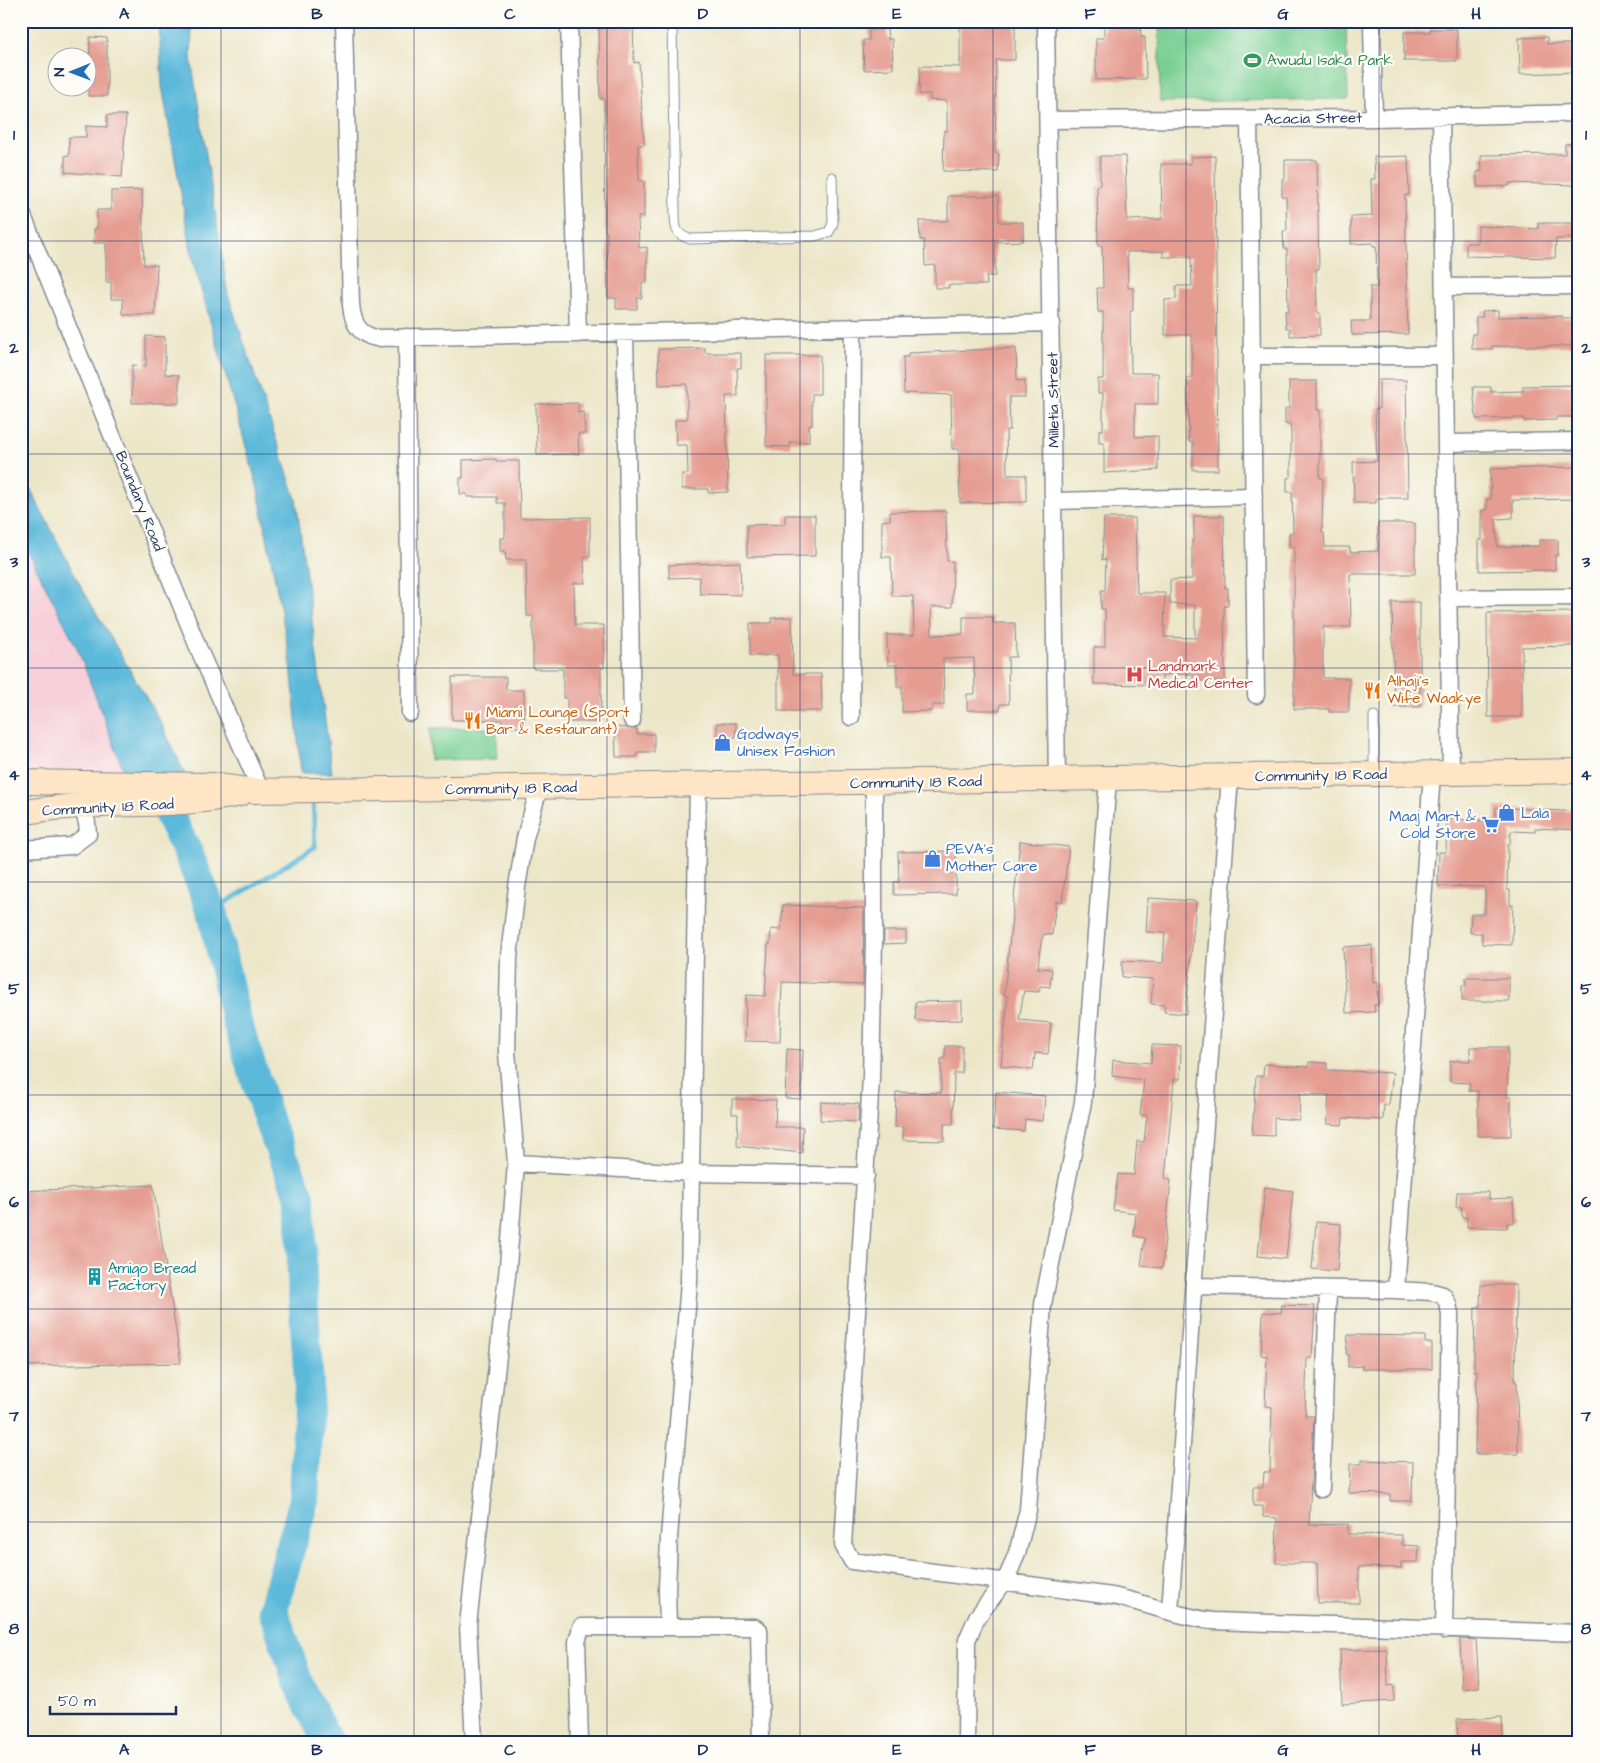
<svg xmlns="http://www.w3.org/2000/svg" width="1600" height="1763" font-family="'Architects Daughter',sans-serif">
	<style>
		.built { fill: #f6cfd8 }
		.green { fill: #7ad094; stroke: #4a8079 }
		.water { fill: #5cb9da; stroke: #3c749c }
		.lines { fill: none; stroke-linecap: round; stroke-linejoin: round }
		.stream { stroke: #5cb9da; stroke-width: 5 }
		.river { stroke: #5cb9da; stroke-width: 30 }
		.building { fill: #e59c91 }
		.service-casing { stroke: #848a93; stroke-width: 11 }
		.minor-casing { stroke: #848a93; stroke-width: 19 }
		.secondary-casing { stroke: #848a93; stroke-width: 26 }
		.service { stroke: #fff; stroke-width: 9 }
		.minor { stroke: #fff; stroke-width: 16 }
		.secondary { stroke: #fde5c5; stroke-width: 24 }
		.grid { fill: none; stroke: #1b2f5e; stroke-width: 1; stroke-opacity: 0.55 }
		.labels { text-anchor: middle; stroke-width: 4.5; stroke-linejoin: round; paint-order: stroke }
		.leisure-label { font-size: 15px; fill: #27864d; stroke: #fdfcf7; text-anchor: start }
		.street-label { font-size: 15px; fill: #1b2f5e; stroke: #fdfcf7 }
		.health-label { font-size: 15px; fill: #be3a42; stroke: #fdfcf7; text-anchor: start }
		.food-label { font-size: 15px; fill: #c56008; stroke: #fdfcf7; text-anchor: start }
		.shop-label { font-size: 15px; fill: #366cbe; stroke: #fdfcf7; text-anchor: start }
		.culture-label { font-size: 15px; fill: #0d838f; stroke: #fdfcf7; text-anchor: start }
		.neatline { fill: none; stroke: #1b2f5e; stroke-width: 2 }
		.grid-label { font-size: 16px; text-anchor: middle; font-weight: bold; fill: #1b2f5e }
	</style>
	<rect width="100%" height="100%" fill="#fdfcf7"/>
	<filter id="ink" filterUnits="userSpaceOnUse"><feTurbulence type="fractalNoise" baseFrequency=".02" numOctaves="2"/><feDisplacementMap in="SourceGraphic" scale="10" xChannelSelector="R" yChannelSelector="G"/><feConvolveMatrix kernelMatrix="1 2 1 2 8 2 1 2 1" color-interpolation-filters="sRGB"/></filter>
	<filter id="wash" filterUnits="userSpaceOnUse"><feTurbulence type="fractalNoise" baseFrequency=".0096" numOctaves="4" result="noise"/><feDisplacementMap in="SourceGraphic" scale="20" xChannelSelector="R" yChannelSelector="G"/><feGaussianBlur stdDeviation="1.12" result="paint"/><feColorMatrix in="noise" values="0 0 0 0 0 0 0 0 0 0 0 0 0 0 0 0 0 1.4 0 .05"/><feComposite in="paint" operator="in"/></filter>
	<g filter="url(#wash)">
		<rect width="100%" height="100%" fill="#ece6c8"/>
		<path class="built" d="M21,538L78,650L125,774L21,771Z"/>
		<path class="green" d="M1159,21H1346L1348,99L1160,102Z
			M430,728H497V759L430,760Z"/>
		<path class="water" d="M159,21H192L191,58L228,295L296,499L332,773H301L291,664L257,485L193,261L162,86Z
			M21,471L81,587L161,723L185,774H125L78,650L21,538Z"/>
		<g class="lines">
			<path class="stream" d="M212,911L315,847L313,798"/>
			<path class="river" d="M151,778L188,853L212,911L235,1015L271,1128L301,1199L302,1281L309,1384L304,1500L273,1610L302,1693L328,1742"/>
		</g>
		<g id="blocks">
			<path class="building" d="M599,21H633L634,63L639,62L644,145H638L639,181H644V217H638L639,248L647,247V283H642V298H637V309H616V298H608L607,232H605L604,99H600Z
				M960,21H1015V60H996L995,153L999,154L998,172L943,171L944,131H947V101L930,100V94H919L920,66L960,67Z
				M1104,21H1140L1141,37H1145L1146,79L1096,80V38H1104Z
				M887,29L888,39H892L893,69L864,70L863,40H869V30Z
				M1430,29H1457V61H1404V32H1430Z
				M90,37L107,38V96H88Z
				M1547,37V44H1579V72L1520,74L1519,38Z
				M107,115H126L122,177L65,172V155L69,156V137H86V126L107,127Z
				M1579,143V157H1575L1576,185L1509,183V186L1477,187V172L1482,171L1481,155L1565,154V144Z
				M1100,156H1125L1127,220L1162,219L1161,164H1191V157L1215,156L1218,470H1193V442H1189L1187,378H1192V335H1165V300L1176,299V286H1192L1191,257H1163V251L1127,252L1128,288H1133V311H1130L1131,373H1158V404H1135V437L1158,436V470L1104,473V443H1099V430H1103V393H1098V379H1103V312H1098L1097,288H1103L1102,246H1098L1097,186H1100Z
				M1408,156L1409,195H1405L1408,334L1352,335L1351,321H1370V287H1377L1376,246H1373V243L1351,244V217L1372,216L1371,179H1375L1374,157Z
				M1285,160H1317L1319,269H1316L1317,313H1320V335L1290,336V328H1286L1285,311H1288L1287,249H1284L1283,231H1287L1286,197H1282V179H1285Z
				M142,190L144,265H157L155,315H123V299H111V282H106V243H94V228H97V210H111V191Z
				M948,196H998L999,222H1023V241L995,242V276H986L987,285H948L949,288H935V265L925,266L924,240H920L919,221H948Z
				M1538,223H1579V238L1556,239L1555,258L1466,256V243H1478V226L1538,229Z
				M1498,310V317L1562,316L1563,318H1579V346H1492V349H1472V334H1476V317H1483L1482,311Z
				M146,336L165,337V374L179,375V403H132V365L146,366Z
				M705,348V353H741V368H737L738,396H726L728,492L708,493V489H682V474H688L687,445H676L675,420L687,419V384L659,385L658,349Z
				M1016,348L1017,381L1025,380V397H1009L1010,430H1006L1007,475H1026V502L960,503L959,449H952L951,395L904,393L903,357H908V353Z
				M766,355H820V394H812V425H809V442H790V447L766,446Z
				M1379,380H1406L1408,498H1376V503H1354L1353,462L1377,461L1375,409H1379Z
				M1289,381H1317V410H1320V478H1323L1322,533H1324L1325,547H1350V552L1378,551V523H1415V574H1350L1351,627H1323V678H1349V712H1329V709H1294V547H1289V533L1293,532L1292,492H1287V478L1291,477V432L1290,424H1285V409H1289Z
				M1579,385V417H1556V420L1524,421V418L1476,419L1473,387H1491V392L1523,391V386Z
				M578,403V413L584,412L585,434H578L579,454L537,455L536,404Z
				M496,459V461H519L520,518L590,517V557H584L585,583H574L575,625H604V668H601V722H567V698H563V669H533V616H527L526,560H506L505,551H500V538H505V503H497V497H467V494H460V478H463V460Z
				M1579,467V499L1513,500V518L1496,519L1497,547L1539,546V540H1558V555L1555,556V570L1479,571V540H1482V510H1487V499H1491L1490,469Z
				M946,511L947,561H953L952,607H931L932,635L963,634V617H993V623H1015L1016,657H1008L1009,704H1000V710H967V694H975L974,658L943,659L944,705H932V711L902,712V687H897V665H888L887,635H914L913,596H892L891,557H882V521L890,520V512Z
				M785,515H815V556L747,557V525L785,524Z
				M1194,516H1224L1225,588H1228V606H1224L1225,681H1193V674H1162V683L1154,685L1094,684V647H1105V609H1101V590H1105L1106,559L1102,560L1104,518H1135L1137,593H1165L1164,637L1195,638V605L1170,604V580L1192,579V540L1194,539Z
				M740,562L741,595L700,594L699,577L669,578V565Z
				M1392,602H1420V707H1394Z
				M1579,612V646L1522,647V717H1488L1487,613Z
				M792,617L793,674H821L822,711H778V655L750,656V623H772V618Z
				M452,677H506V690H524V727H502V720H452Z
				M717,723H736V737H717Z
				M615,727L637,729V734H654V752H637V757H616Z
				M1496,807L1579,812V830L1535,828V832L1511,831L1510,844H1508L1507,890H1510V905H1513L1512,945L1482,944V933H1470L1471,914H1485V887L1438,886L1439,852H1446L1447,819L1495,821Z
				M1020,841L1069,847L1062,902L1056,901L1052,935L1044,934L1041,942L1038,968L1052,969L1050,987L1040,986L1039,992L1024,991L1019,1020L1051,1023L1048,1054L1035,1053L1033,1070L1001,1066L1008,996L1004,995Z
				M956,851V894L894,895V882H899L898,852Z
				M1148,898L1196,901L1186,1014L1164,1012L1165,1005L1151,1004L1153,979L1122,977V961L1163,963L1165,933L1146,932Z
				M783,905L864,908L863,985L782,982L780,1042L745,1041L746,995L765,996L768,944H770L771,929L781,930Z
				M884,931H906V943L884,944Z
				M1372,945L1373,983L1377,982L1378,1005H1374L1375,1012L1346,1013L1343,947Z
				M1466,978H1509V1001H1462V985H1466Z
				M962,1001V1020L916,1021L915,1002Z
				M1152,1045L1181,1046L1180,1079H1174L1165,1179L1171,1180L1162,1268L1141,1266L1145,1238L1134,1236L1136,1213L1113,1210L1118,1174L1134,1175L1137,1141L1144,1142L1147,1115H1140L1144,1080L1112,1076L1113,1060L1151,1063Z
				M945,1046H962V1073H954L953,1124H944V1141L903,1140V1127H895L896,1092L941,1093V1059L945,1058Z
				M1470,1047H1508L1507,1097H1511V1136H1478V1091H1469L1470,1083L1450,1082V1061H1470Z
				M787,1049L803,1050L801,1099L785,1098Z
				M1309,1062L1327,1063V1070L1393,1073L1389,1105H1384L1383,1120L1343,1118L1342,1125L1327,1124L1329,1095L1300,1094L1299,1120L1274,1118V1136L1252,1135L1256,1076H1263L1264,1064L1308,1067Z
				M996,1092L1045,1096L1043,1121L1025,1119L1024,1131L993,1129Z
				M732,1099L776,1100L775,1127H803L802,1153L737,1146L738,1114H732Z
				M821,1102L859,1104L858,1122L820,1120Z
				M153,1185L181,1363L21,1366V1191Z
				M1265,1187L1293,1191L1286,1259L1258,1256Z
				M1457,1192H1489V1199L1513,1198L1514,1223H1507V1228L1467,1227V1217H1462V1207H1456Z
				M1316,1222L1341,1224L1337,1271L1312,1269Z
				M1481,1285H1516L1515,1382H1517L1518,1454H1475L1477,1371H1474V1354L1475,1307H1480Z
				M1282,1305L1315,1306L1312,1358H1307L1305,1416H1314L1309,1525L1348,1524V1534L1402,1535V1545L1419,1546L1418,1562H1401V1568L1359,1567V1603H1318L1317,1563H1276L1277,1518L1263,1517V1506H1253V1487H1263L1264,1472H1270L1272,1407L1265,1406L1267,1356L1261,1355L1263,1312L1281,1313Z
				M1348,1335L1425,1336V1343H1432V1369H1362V1366L1348,1367V1354H1346Z
				M1362,1460L1413,1462L1412,1501H1390V1494L1349,1493L1350,1464H1362Z
				M1460,1639L1476,1640L1479,1687L1462,1689Z
				M1387,1649L1388,1686L1394,1685V1701L1342,1704L1340,1650Z
				M1502,1717L1503,1737H1499V1742H1458L1457,1719Z"/>
		</g>
	</g>
	<g filter="url(#ink)">
		<use href="#blocks" fill-opacity="0" stroke="#848a93" stroke-width="1"/>
		<g class="lines">
			<defs>
				<path id="service" d="M672,21L675,212C675,227 675,235 690,239L815,236L829,232L833,223L832,177
					M1374,774V716"/>
				<path id="minor" d="M344,21L351,305C353,323 358,334 376,338L1052,323
					M569,21L578,334
					M1046,21L1057,780
					M1372,21L1374,118
					M1441,116L1451,773
					M1249,119L1256,695
					M1048,120L1374,118L1579,113
					M21,211L200,652L261,791
					M1444,287L1579,286
					M625,333L632,720
					M407,337L410,713
					M1252,356H1444
					M1446,443L1579,441
					M1055,501L1254,496
					M1449,598L1579,597
					M851,717L853,327
					M874,782V940L871,1078L843,1545L852,1561L1112,1596C1146,1603 1179,1617 1213,1621L1579,1633
					M21,849L72,846L88,834L87,823L82,807
					M516,1163L691,1173L866,1176
					M1194,1286L1396,1290L1432,1292L1443,1295L1448,1304L1450,1314L1444,1630
					M1396,1290L1432,773
					M1321,1489L1328,1290
					M1170,1611L1230,776
					M668,1626L667,1589L669,1538L689,1282L698,785
					M474,1742L468,1625L508,1266L516,1163L507,1052L509,957L517,887L525,838L539,788
					M580,1742L577,1642L581,1627H754L759,1630L761,1742
					M966,1742L967,1640L977,1617L1005,1581L1011,1568L1018,1550L1028,1510L1043,1304L1083,1102L1108,779"/>
				<path id="secondary" d="M21,782L211,785L254,791L1579,771
					M21,813C93,799 168,810 240,794"/>
			</defs>
			<use href="#service" class="service-casing"/>
			<use href="#minor" class="minor-casing"/>
			<use href="#secondary" class="secondary-casing"/>
			<use href="#service" class="service"/>
			<use href="#minor" class="minor"/>
			<use href="#secondary" class="secondary"/>
		</g>
	</g>
	<path class="grid" d="M221,21V1742M414,21V1742M607,21V1742M800,21V1742M993,21V1742M1186,21V1742M1379,21V1742M21,241H1579M21,454H1579M21,668H1579M21,882H1579M21,1095H1579M21,1309H1579M21,1522H1579"/>
	<defs>
		<symbol id="stadium-bare" viewBox="-9 -9 18 18"><path d="M0-5a6.5 5 0 1 0 0 10a6.5 5 0 1 0 0-10ZM-3.5-1.8h7v3.6h-7Z" fill="#2e9e5b" stroke="#fdfcf7" stroke-width="2.5" paint-order="stroke"/></symbol>
		<symbol id="hospital-bare" viewBox="-9 -9 18 18"><path d="M-5-5h3v3.5h4V-5h3V5h-3V1.5h-4V5h-3Z" fill="#e0444e" stroke="#fdfcf7" stroke-width="2.5" paint-order="stroke"/></symbol>
		<symbol id="restaurant-bare" viewBox="-9 -9 18 18"><path d="M-5-6h1v4h1v-4h1v4h1v-4h1v5L-1.5 .5V6h-2V.5L-5-1ZM5-6V6H3V1.5H1.5Q1.5-4 5-6Z" fill="#e8710a" stroke="#fdfcf7" stroke-width="2.5" paint-order="stroke"/></symbol>
		<symbol id="shop-bare" viewBox="-9 -9 18 18"><path d="M-5-2.5h2.3a2.7 3.5 0 0 1 5.4 0H5L5.5 6h-11ZM-1.5-2.5h3a1.5 2.3 0 0 0-3 0Z" fill="#3f7fe0" stroke="#fdfcf7" stroke-width="2.5" paint-order="stroke"/></symbol>
		<symbol id="supermarket-bare" viewBox="-9 -9 18 18"><path d="M-6-5.5h2.5l.6 2H6L4.5 2H-2.5L-4.4-4H-6ZM-1.5 3.2a1.3 1.3 0 1 0 .1 0ZM3 3.2a1.3 1.3 0 1 0 .1 0Z" fill="#3f7fe0" stroke="#fdfcf7" stroke-width="2.5" paint-order="stroke"/></symbol>
		<symbol id="building-bare" viewBox="-9 -9 18 18"><path d="M-4-6H4V6H1V3H-1V6H-4ZM-2.5-4.3h1.7v1.8h-1.7ZM.8-4.3h1.7v1.8H.8ZM-2.5-1h1.7V.8h-1.7ZM.8-1h1.7V.8H.8Z" fill="#0f9aa8" stroke="#fdfcf7" stroke-width="2.5" paint-order="stroke"/></symbol>
	</defs>
	<g fill-rule="evenodd">
		<use href="#stadium-bare" x="1240" y="48" width="25" height="25"/>
		<use href="#hospital-bare" x="1122" y="662" width="25" height="25"/>
		<use href="#restaurant-bare" x="1360" y="678" width="25" height="25"/>
		<use href="#restaurant-bare" x="460" y="708" width="25" height="25"/>
		<use href="#shop-bare" x="710" y="730" width="25" height="25"/>
		<use href="#shop-bare" x="1494" y="800" width="25" height="25"/>
		<use href="#supermarket-bare" x="1478" y="812" width="25" height="25"/>
		<use href="#shop-bare" x="920" y="846" width="25" height="25"/>
		<use href="#building-bare" x="82" y="1264" width="25" height="25"/>
	</g>
	<g class="labels">
		<g class="leisure-label">
			<text x="1267" y="65">Awudu Isaka Park</text>
		</g>
		<g class="street-label">
			<text transform="translate(1313 118) rotate(-1)" y="5">Acacia Street</text>
			<text transform="translate(1053 400) rotate(-91)" y="5">Milletia Street</text>
			<text transform="translate(140 501) rotate(68)" y="5">Boundary Road</text>
			<text transform="translate(1321 775) rotate(-1)" y="5">Community 18 Road</text>
			<text transform="translate(916 782) rotate(-1)" y="5">Community 18 Road</text>
			<text transform="translate(511 788) rotate(-1)" y="5">Community 18 Road</text>
			<text transform="translate(108 807) rotate(-3)" y="5">Community 18 Road</text>
		</g>
		<g class="health-label">
			<text x="1148" y="671">Landmark<tspan x="1148" dy="17">Medical Center</tspan></text>
		</g>
		<g class="food-label">
			<text x="1387" y="686">Alhaji’s<tspan x="1387" dy="17">Wife Waakye</tspan></text>
			<text x="486" y="717">Miami Lounge (Sport<tspan x="486" dy="17">Bar &amp; Restaurant)</tspan></text>
		</g>
		<g class="shop-label">
			<text x="737" y="739">Godways<tspan x="737" dy="17">Unisex Fashion</tspan></text>
			<text x="1521" y="818">Lala</text>
			<text x="1476" y="821" text-anchor="end">Maaj Mart &amp;<tspan x="1476" dy="17">Cold Store</tspan></text>
			<text x="946" y="854">PEVA’s<tspan x="946" dy="17">Mother Care</tspan></text>
		</g>
		<g class="culture-label">
			<text x="108" y="1273">Amigo Bread<tspan x="108" dy="17">Factory</tspan></text>
		</g>
	</g>
	<rect width="1600" height="1763" fill="none" stroke="#fdfcf7" stroke-width="55"/>
	<g transform="translate(72 72) rotate(269)"><circle r="24" fill="#fdfcf7" stroke="#a3aaba"/>
	<path d="M0-4L9 19L0 12L-9 19Z" fill="#1f6fb2"/>
	<text y="-8" font-size="14" font-weight="bold" text-anchor="middle" fill="#1b2f5e">N</text>
	</g>
	<path d="M50 1706v8h126v-8" fill="none" stroke="#1b2f5e" stroke-width="2.5"/>
	<text x="58" y="1706" font-size="15" fill="#1b2f5e" stroke="#fdfcf7" stroke-width="4" paint-order="stroke">50 m</text>
	<rect x="28" y="28" width="1544" height="1708" class="neatline"/>
	<g class="grid-label">
		<text x="124" y="19">A</text>
		<text x="317" y="19">B</text>
		<text x="510" y="19">C</text>
		<text x="703" y="19">D</text>
		<text x="897" y="19">E</text>
		<text x="1090" y="19">F</text>
		<text x="1283" y="19">G</text>
		<text x="1476" y="19">H</text>
		<text x="14" y="140">1</text>
		<text x="1586" y="140">1</text>
		<text x="14" y="353">2</text>
		<text x="1586" y="353">2</text>
		<text x="14" y="567">3</text>
		<text x="1586" y="567">3</text>
		<text x="14" y="780">4</text>
		<text x="1586" y="780">4</text>
		<text x="14" y="994">5</text>
		<text x="1586" y="994">5</text>
		<text x="14" y="1207">6</text>
		<text x="1586" y="1207">6</text>
		<text x="14" y="1421">7</text>
		<text x="1586" y="1421">7</text>
		<text x="14" y="1634">8</text>
		<text x="1586" y="1634">8</text>
		<text x="124" y="1755">A</text>
		<text x="317" y="1755">B</text>
		<text x="510" y="1755">C</text>
		<text x="703" y="1755">D</text>
		<text x="897" y="1755">E</text>
		<text x="1090" y="1755">F</text>
		<text x="1283" y="1755">G</text>
		<text x="1476" y="1755">H</text>
	</g>
</svg>
